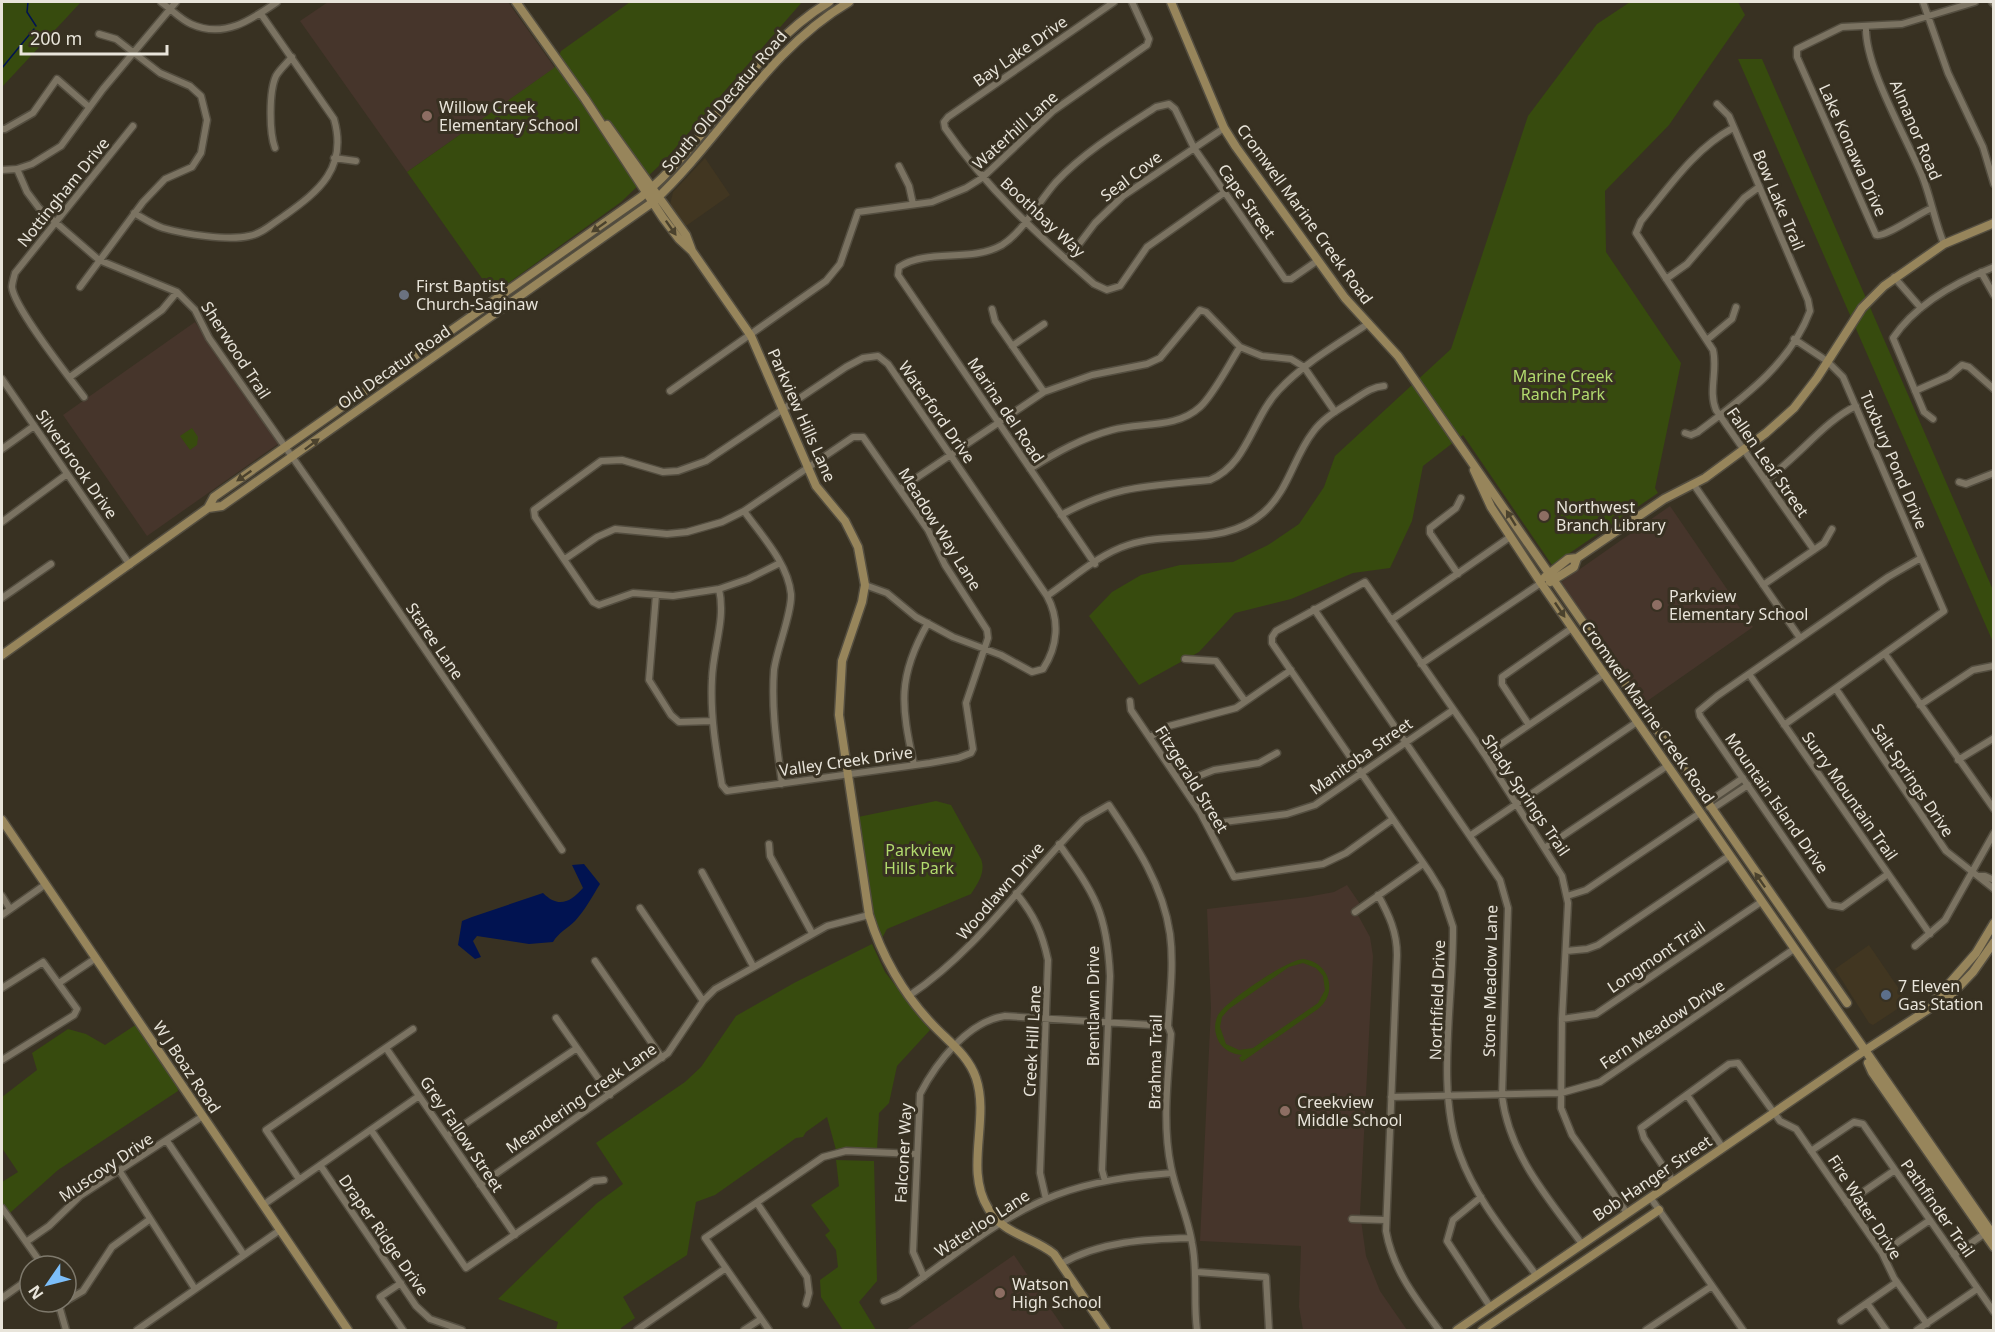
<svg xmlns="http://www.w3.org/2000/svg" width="1995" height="1332" font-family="'Noto Sans',sans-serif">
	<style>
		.built { fill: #413621 }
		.education { fill: #46352b }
		.green { fill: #374b0e; fill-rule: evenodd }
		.water { fill: #011351 }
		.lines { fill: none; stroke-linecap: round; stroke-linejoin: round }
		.stream { stroke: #011351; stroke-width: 1.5 }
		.street-casing { stroke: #544e40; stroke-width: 9 }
		.secondary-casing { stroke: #544e40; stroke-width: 11 }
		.street { stroke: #7b7362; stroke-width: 6 }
		.secondary { stroke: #97855b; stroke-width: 8 }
		.oneway { fill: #4b422d }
		.education-dot { fill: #8d6e63; stroke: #383122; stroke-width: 2 }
		.worship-dot { fill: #6b7280; stroke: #383122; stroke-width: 2 }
		.service-dot { fill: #5c6f8a; stroke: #383122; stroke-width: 2 }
		.labels { text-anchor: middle; stroke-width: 6; stroke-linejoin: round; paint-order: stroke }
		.street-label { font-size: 16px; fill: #e8e4da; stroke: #383122 }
		.poi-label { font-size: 16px; fill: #e8e4da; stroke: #383122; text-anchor: start }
		.park-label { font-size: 16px; fill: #b2db6e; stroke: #383122 }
	</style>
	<rect width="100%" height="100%" fill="#383122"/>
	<path class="built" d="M705,158L730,195L686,226L670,205L673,192Z
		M1869,945L1908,1002L1873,1025L1869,1023L1835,969Z"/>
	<path class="education" d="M328,2H508L555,68L407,172L300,21Z
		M195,322L278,444L147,536L63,415Z
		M1670,506L1753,627L1643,704L1560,583Z
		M1347,885L1360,904L1354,908L1370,937L1373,956L1360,1213L1366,1256L1380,1291L1407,1330H1303L1299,1307L1301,1246L1200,1241L1211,1008L1207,909L1307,897L1334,892Z
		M1014,1255L1065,1330H906Z"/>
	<path class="green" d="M2,2H81L2,87Z
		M630,2H802L664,161L621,202L493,294L407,172L554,68L561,51Z
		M1630,2H1738L1745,15L1669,125L1605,191L1606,252L1681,363L1655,488L1658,493L1552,565L1463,435L1423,466L1412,521L1390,568L1353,573L1291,599L1235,613L1199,652L1139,685L1089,616L1112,592L1141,575L1180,565L1233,562L1268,545L1299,524L1324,487L1335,456L1451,349L1528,116L1597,24Z
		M1738,59H1762L1993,590V642Z
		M192,428L198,437L197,445L190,450L180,436Z
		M936,801L951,805L981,859C986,872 978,883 971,894L887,929L882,938L879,936L872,910L858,817Z
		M872,944L885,972L930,1030L897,1066L889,1103L879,1113L877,1149L836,1150L827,1117L806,1132L803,1137L796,1138L715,1195L696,1202L687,1255L623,1297L635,1318L621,1328V1330H556L558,1322L498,1299L597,1203L623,1184L596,1143L685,1082L701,1067L736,1016L794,983Z
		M1303,959C1329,962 1339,992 1318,1009L1242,1062L1239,1058L1242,1055C1232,1054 1224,1050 1219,1042C1214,1033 1214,1023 1218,1015C1226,1001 1287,960 1303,959ZM1303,963L1316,968L1323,976L1325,990L1318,1003L1253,1048L1239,1050L1226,1044L1220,1027L1222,1017L1229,1009L1289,967Z
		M137,1024L177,1083L178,1091L58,1170L2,1220V1182L18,1172L2,1148V1097L37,1070L32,1053L68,1029L86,1034L105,1045Z
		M836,1160L874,1161L877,1281L859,1302L876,1330H843L821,1297L820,1280L838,1267L836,1250L825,1235L830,1231L811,1205L839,1186Z"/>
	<path class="water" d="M584,864L600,884C592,897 585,910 575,921C567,929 559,932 553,942L529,944L477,936L473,941L481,957L475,959L458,945L462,921L472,917L543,893C558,908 570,903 583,888L572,865Z"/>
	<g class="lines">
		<path class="stream" d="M28,2L27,12L36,26
			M2,68L34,29"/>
		<defs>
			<path id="street" d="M161,2C171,9 180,19 191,24C224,39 251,20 277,2
				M1114,2L948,117L944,122L945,128C987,189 1039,236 1094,284L1107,290L1120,286L1147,247L1225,192
				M1923,2L1948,73L1983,147L1994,184
				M1992,2L1994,4
				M1866,26C1864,66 1907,138 1923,178C1931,199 1935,222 1944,244
				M1733,128C1694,149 1669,187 1641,221L1636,233L1713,350C1718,370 1708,391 1716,410L1814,550
				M2,129H5L33,113L57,79L89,107
				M275,148C269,132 269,91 276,76C280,69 287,63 292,57
				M334,158L356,161
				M899,166L909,186L913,204
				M17,169L27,192L39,208L99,260L177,292L195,310L209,338L337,521L562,850
				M2,170L17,169L32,164L61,146L103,89L176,2
				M1932,208C1919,213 1885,238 1876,235L1797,57V49L1842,27L1902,24L1975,2
				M134,213C143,218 153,225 163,228C184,234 228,241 249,236C262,234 273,223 284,216C319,191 348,168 334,119L261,14
				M1067,260L1095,223L1123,196L1224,128
				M1981,272L1994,295
				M1894,277L1921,308
				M1666,279L1687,264L1744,198L1759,187
				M80,287L143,202L165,179L192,167L201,153L207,120L201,96L190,86L160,73L116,39L99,34
				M992,309L995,321L1044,392
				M1708,339L1732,319L1736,307
				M1012,346L1044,324
				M70,377L162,310L177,292
				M2,379L130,565
				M670,391L826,281L840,264L858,212L932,202L966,188L982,178L1053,111L1147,45L1149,39L1132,2
				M1915,391L1949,376L1962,365L1969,367L1994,389
				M84,397C69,377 14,308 12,287C12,283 14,277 15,273L133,126
				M1933,419L1924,412L1893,338C1916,304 1956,282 1994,267
				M1685,433L1691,435L1698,432C1741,399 1790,365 1810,311L1808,300L1729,116L1717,104
				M2,449L34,426
				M1030,469C1057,452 1082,438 1112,430C1141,422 1176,429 1200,407C1214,394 1229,364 1240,347
				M1765,480C1796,460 1824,421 1856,406
				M1959,482L1966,484L1994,473
				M1694,485L1800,638
				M900,489L1044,392L1092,375L1147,364L1160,358L1200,310L1206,312L1240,347L1262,356L1291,359L1304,367L1335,412
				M744,511C761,535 788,563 791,594C792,613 777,648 774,670C771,709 777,746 782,784
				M1061,515C1116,485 1149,486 1210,480C1248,464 1252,418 1279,390C1304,363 1338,344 1369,323
				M2,522L67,474
				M565,559L597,537L615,529L667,534L687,532L722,522L744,511L853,437H863L928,530L945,565L987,630L988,638L966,703L973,749L971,753L958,758L930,763L727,791L722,785C716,750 710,715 712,679C713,648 726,620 719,589
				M780,563L748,579L719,589L673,596L633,593L599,605L593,602L535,517L534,510L601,461L622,460L663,472L678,471L706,461L846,367L863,358L878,356L888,364L1047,596C1060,620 1058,646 1043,669L1032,672L1001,655L953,637L916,617L887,593L865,585
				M1095,564L898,275L899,267C928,248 971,263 1002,245C1024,231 1039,201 1056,182C1084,152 1122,129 1156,107L1169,104L1175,109L1194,148L1285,279H1291L1317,261
				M1458,574L1430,533V528L1456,508L1461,498
				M1763,585L1824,543L1832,529
				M656,595L649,680L671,715L679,722L712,721
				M1047,596C1072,579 1099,554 1128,545C1174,530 1224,547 1263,513C1289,490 1293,458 1313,432C1323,418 1338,410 1352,401C1363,394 1371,387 1384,386
				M2,598L51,564
				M1314,609L1500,880L1508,908L1502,1096C1509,1154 1548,1198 1582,1244
				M1391,620L1510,537
				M1885,654L1994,809
				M1185,659L1216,661L1245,701
				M1421,664L1541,583
				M1749,674L1930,934
				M1836,689L1946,851L1994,889
				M1130,701L1131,710L1200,812L1234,877L1323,864L1346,853L1393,819
				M1920,705L1973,670L1993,666
				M1529,725L1502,684V677L1572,628
				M1784,725L1944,611L1843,377L1827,361L1794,339
				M1150,737L1169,726L1236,708L1291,670
				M1485,755L1604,674
				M1958,760L1994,738
				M914,765C901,705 897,677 928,623
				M1181,783L1214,770L1259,763L1277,753
				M1709,807L1711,800L1743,778
				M1709,807H1715L1748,785
				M1211,830L1224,822L1287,814L1315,805L1453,710
				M1471,835L1637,722
				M769,844L770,856L812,933
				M1059,844C1095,895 1107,912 1110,976L1102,1170L1105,1181
				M1546,847L1667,766
				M702,872L753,966
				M1888,874L1842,907L1830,905L1700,716L1699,711L1717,696L1888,577L1921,558
				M1979,876H1985L1994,880
				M1016,893C1034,915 1042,932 1048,960L1040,1173L1046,1199
				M1378,895C1389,915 1397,932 1397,955L1386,1231C1393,1270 1416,1299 1439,1330
				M2,896L10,909
				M1567,896L1586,890L1700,813
				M640,908L703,1001
				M1355,912L1423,864
				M2,915L46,884
				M1915,946L1945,920L1994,833
				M1566,951L1587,949L1598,945L1729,856
				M595,961L662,1058
				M59,983L96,958
				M2,988L43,962L77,1009L74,1015L2,1060
				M910,995C979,949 1025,878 1083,820L1109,805C1136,845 1163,885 1170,934C1174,964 1170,995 1168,1026L1171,1034C1168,1078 1162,1124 1171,1167C1176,1193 1188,1217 1192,1243C1198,1272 1193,1301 1197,1330
				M556,1018L610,1095
				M1562,1019L1596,1014L1761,902
				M386,1048L515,1235
				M1687,1095L1723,1148
				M1391,1097L1561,1093L1600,1082L1794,949
				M371,1130L466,1268L593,1181L604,1180
				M447,1136L577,1048
				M167,1141L244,1255
				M1811,1151L1854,1122L1863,1124L1994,1312
				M320,1165L416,1306L430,1319L462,1330
				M119,1170L195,1289
				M299,1179L266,1130L413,1029
				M1673,1181L1644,1138L1641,1128L1729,1064L1738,1063L1780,1121L1796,1129L1882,1253L1894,1278L1927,1324
				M480,1185L668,1053L703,1001L715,989L827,926L869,915
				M1481,1197L1453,1220L1447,1241L1491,1308
				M1650,1197L1743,1330
				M757,1203L807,1277L809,1293L806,1304
				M1847,1203L1895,1170
				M263,1205L419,1096
				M2,1208L43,1266
				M1352,1219L1385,1220
				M26,1242L49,1226L80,1196L203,1116
				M1882,1253L1930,1220
				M1954,1255L1984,1234
				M1061,1264C1100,1241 1147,1239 1191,1238
				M1197,1272L1266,1277L1269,1330
				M1536,1275C1509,1238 1476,1199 1460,1155C1435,1090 1454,997 1453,927L1441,891L1430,873L1272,643V637L1276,631L1365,582L1485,755L1562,876L1568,903L1562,1019L1561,1108L1572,1135L1627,1213
				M924,1277L913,1252L920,1094C936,1063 968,1021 1005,1016L1168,1026
				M401,1283L380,1297L403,1330
				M2,1298L30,1278
				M66,1301L83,1291L112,1247L149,1220
				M884,1301L898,1295C948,1261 998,1217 1056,1195C1093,1181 1132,1176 1172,1173
				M58,1302L66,1330
				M1867,1303L1886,1330
				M1841,1321L1897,1282
				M137,1330L280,1230
				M637,1330L726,1268
				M744,1330L761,1319
				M769,1330L705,1238L823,1157L846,1151L916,1154
				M1646,1330L1712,1286
				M1917,1330L1977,1289"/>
			<path id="secondary" d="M516,2L585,99L663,218L679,239L692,251L751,336L816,486L845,521L858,547L865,585L862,602L842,661L839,715L869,915C881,955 904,995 933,1025C949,1042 968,1055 976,1078C990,1120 964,1169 988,1208C1003,1235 1032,1236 1054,1254L1106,1330
				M1171,2L1224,128L1236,147L1345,298L1398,356L1847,1003
				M607,125L686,235L692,251
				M1474,470L1491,507L1541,583L1994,1236
				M208,508L222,506L653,202C722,138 767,50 849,2
				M1545,577L1568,559L1577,558L1664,499L1705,478L1766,433L1794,408L1817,378L1862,308L1884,286L1944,244L1994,223
				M1550,582L1574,567L1577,558
				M2,655L208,508L214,497L641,197C711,140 750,49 829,2
				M2,820L348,1330
				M1934,1001L1976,953L1994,923
				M1868,1063L1872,1072L1994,1247
				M1457,1330L1864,1051L1952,994L1973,972L1994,942
				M1482,1330L1659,1210"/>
		</defs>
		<use href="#street" class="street-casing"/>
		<use href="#secondary" class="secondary-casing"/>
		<use href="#street" class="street"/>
		<use href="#secondary" class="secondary"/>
	</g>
	<defs><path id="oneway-solid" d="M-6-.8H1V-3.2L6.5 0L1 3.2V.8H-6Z" transform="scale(1.5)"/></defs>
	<g class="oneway">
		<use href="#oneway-solid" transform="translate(599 227) rotate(145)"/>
		<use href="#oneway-solid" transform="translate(671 228) rotate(55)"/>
		<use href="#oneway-solid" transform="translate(312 444) rotate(-37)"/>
		<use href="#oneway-solid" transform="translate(244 476) rotate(145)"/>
		<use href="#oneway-solid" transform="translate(1511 518) rotate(-122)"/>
		<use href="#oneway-solid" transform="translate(1560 610) rotate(56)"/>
		<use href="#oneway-solid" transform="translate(1760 880) rotate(-125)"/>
	</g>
	<g class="education-dot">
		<circle cx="427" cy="116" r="6"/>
		<circle cx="1544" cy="516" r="6"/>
		<circle cx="1657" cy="605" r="6"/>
		<circle cx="1285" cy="1111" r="6"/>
		<circle cx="1000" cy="1293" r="6"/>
	</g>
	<circle class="worship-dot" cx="404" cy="295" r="6"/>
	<circle class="service-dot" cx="1886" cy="995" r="6"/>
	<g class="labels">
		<g class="street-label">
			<text transform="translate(1020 51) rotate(-35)" y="6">Bay Lake Drive</text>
			<text transform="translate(724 101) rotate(-49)" y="6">South Old Decatur Road</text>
			<text transform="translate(1015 130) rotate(-42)" y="6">Waterhill Lane</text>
			<text transform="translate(1916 130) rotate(67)" y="6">Almanor Road</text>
			<text transform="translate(1853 150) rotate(66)" y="6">Lake Konawa Drive</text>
			<text transform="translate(1131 176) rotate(-37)" y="6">Seal Cove</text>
			<text transform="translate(63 192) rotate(-51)" y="6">Nottingham Drive</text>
			<text transform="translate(1779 200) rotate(67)" y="6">Bow Lake Trail</text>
			<text transform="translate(1247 201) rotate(55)" y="6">Cape Street</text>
			<text transform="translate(1305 214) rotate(54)" y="6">Cromwell Marine Creek Road</text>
			<text transform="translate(1043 217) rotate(43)" y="6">Boothbay Way</text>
			<text transform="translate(236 350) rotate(57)" y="6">Sherwood Trail</text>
			<text transform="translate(394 367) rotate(-35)" y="6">Old Decatur Road</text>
			<text transform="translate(1006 410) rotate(56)" y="6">Marina del Road</text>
			<text transform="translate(937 412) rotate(55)" y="6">Waterford Drive</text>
			<text transform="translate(802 415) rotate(66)" y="6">Parkview Hills Lane</text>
			<text transform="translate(1894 460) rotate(67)" y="6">Tuxbury Pond Drive</text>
			<text transform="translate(1768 462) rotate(55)" y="6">Fallen Leaf Street</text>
			<text transform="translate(77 464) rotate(55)" y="6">Silverbrook Drive</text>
			<text transform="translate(940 529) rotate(58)" y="6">Meadow Way Lane</text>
			<text transform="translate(435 641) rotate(56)" y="6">Staree Lane</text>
			<text transform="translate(1648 712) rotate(55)" y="6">Cromwell Marine Creek Road</text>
			<text transform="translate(1361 756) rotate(-35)" y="6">Manitoba Street</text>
			<text transform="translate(846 761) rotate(-8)" y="6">Valley Creek Drive</text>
			<text transform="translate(1192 779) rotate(58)" y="6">Fitzgerald Street</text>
			<text transform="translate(1913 780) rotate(56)" y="6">Salt Springs Drive</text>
			<text transform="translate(1526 795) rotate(56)" y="6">Shady Springs Trail</text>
			<text transform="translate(1850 796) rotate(55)" y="6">Surry Mountain Trail</text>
			<text transform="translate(1777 803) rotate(55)" y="6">Mountain Island Drive</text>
			<text transform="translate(1000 891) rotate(-49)" y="6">Woodlawn Drive</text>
			<text transform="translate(1656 957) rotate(-34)" y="6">Longmont Trail</text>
			<text transform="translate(1490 981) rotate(-89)" y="6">Stone Meadow Lane</text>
			<text transform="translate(1437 1000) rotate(-88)" y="6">Northfield Drive</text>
			<text transform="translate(1093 1006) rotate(-90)" y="6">Brentlawn Drive</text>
			<text transform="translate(1662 1024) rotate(-34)" y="6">Fern Meadow Drive</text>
			<text transform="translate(1032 1041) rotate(-87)" y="6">Creek Hill Lane</text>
			<text transform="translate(1155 1062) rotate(-89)" y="6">Brahma Trail</text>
			<text transform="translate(187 1067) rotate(56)" y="6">W J Boaz Road</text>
			<text transform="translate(581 1098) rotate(-35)" y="6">Meandering Creek Lane</text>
			<text transform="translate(462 1134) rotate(56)" y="6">Grey Fallow Street</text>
			<text transform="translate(903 1153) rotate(-87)" y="6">Falconer Way</text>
			<text transform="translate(106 1167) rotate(-34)" y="6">Muscovy Drive</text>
			<text transform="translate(1652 1178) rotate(-34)" y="6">Bob Hanger Street</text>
			<text transform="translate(1865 1207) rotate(57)" y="6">Fire Water Drive</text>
			<text transform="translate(1938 1208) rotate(55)" y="6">Pathfinder Trail</text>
			<text transform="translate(982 1223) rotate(-33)" y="6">Waterloo Lane</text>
			<text transform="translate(384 1235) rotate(55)" y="6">Draper Ridge Drive</text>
		</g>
		<g class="poi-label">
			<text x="439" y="113">Willow Creek<tspan x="439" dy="18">Elementary School</tspan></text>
			<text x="416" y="292">First Baptist<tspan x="416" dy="18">Church-Saginaw</tspan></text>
			<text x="1556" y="513">Northwest<tspan x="1556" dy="18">Branch Library</tspan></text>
			<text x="1669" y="602">Parkview<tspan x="1669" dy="18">Elementary School</tspan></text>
			<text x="1898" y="992">7 Eleven<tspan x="1898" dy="18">Gas Station</tspan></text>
			<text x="1297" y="1108">Creekview<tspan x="1297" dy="18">Middle School</tspan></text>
			<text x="1012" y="1290">Watson<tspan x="1012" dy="18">High School</tspan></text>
		</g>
		<g class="park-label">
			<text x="1563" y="382">Marine Creek<tspan x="1563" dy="18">Ranch Park</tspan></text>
			<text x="919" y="856">Parkview<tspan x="919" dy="18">Hills Park</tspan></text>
		</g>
	</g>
	<rect width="1995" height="1332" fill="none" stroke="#e8e4da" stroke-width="6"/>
	<g transform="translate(48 1284) rotate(235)"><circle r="28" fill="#383122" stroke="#7e796c" stroke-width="1.5"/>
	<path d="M0-4.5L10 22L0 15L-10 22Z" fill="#7cbef9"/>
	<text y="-9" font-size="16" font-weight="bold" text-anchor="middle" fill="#e8e4da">N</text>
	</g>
	<path d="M21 45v9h146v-9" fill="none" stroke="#e8e4da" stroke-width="3"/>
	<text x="30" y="45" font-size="18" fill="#e8e4da" stroke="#383122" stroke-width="4.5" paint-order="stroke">200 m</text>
</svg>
